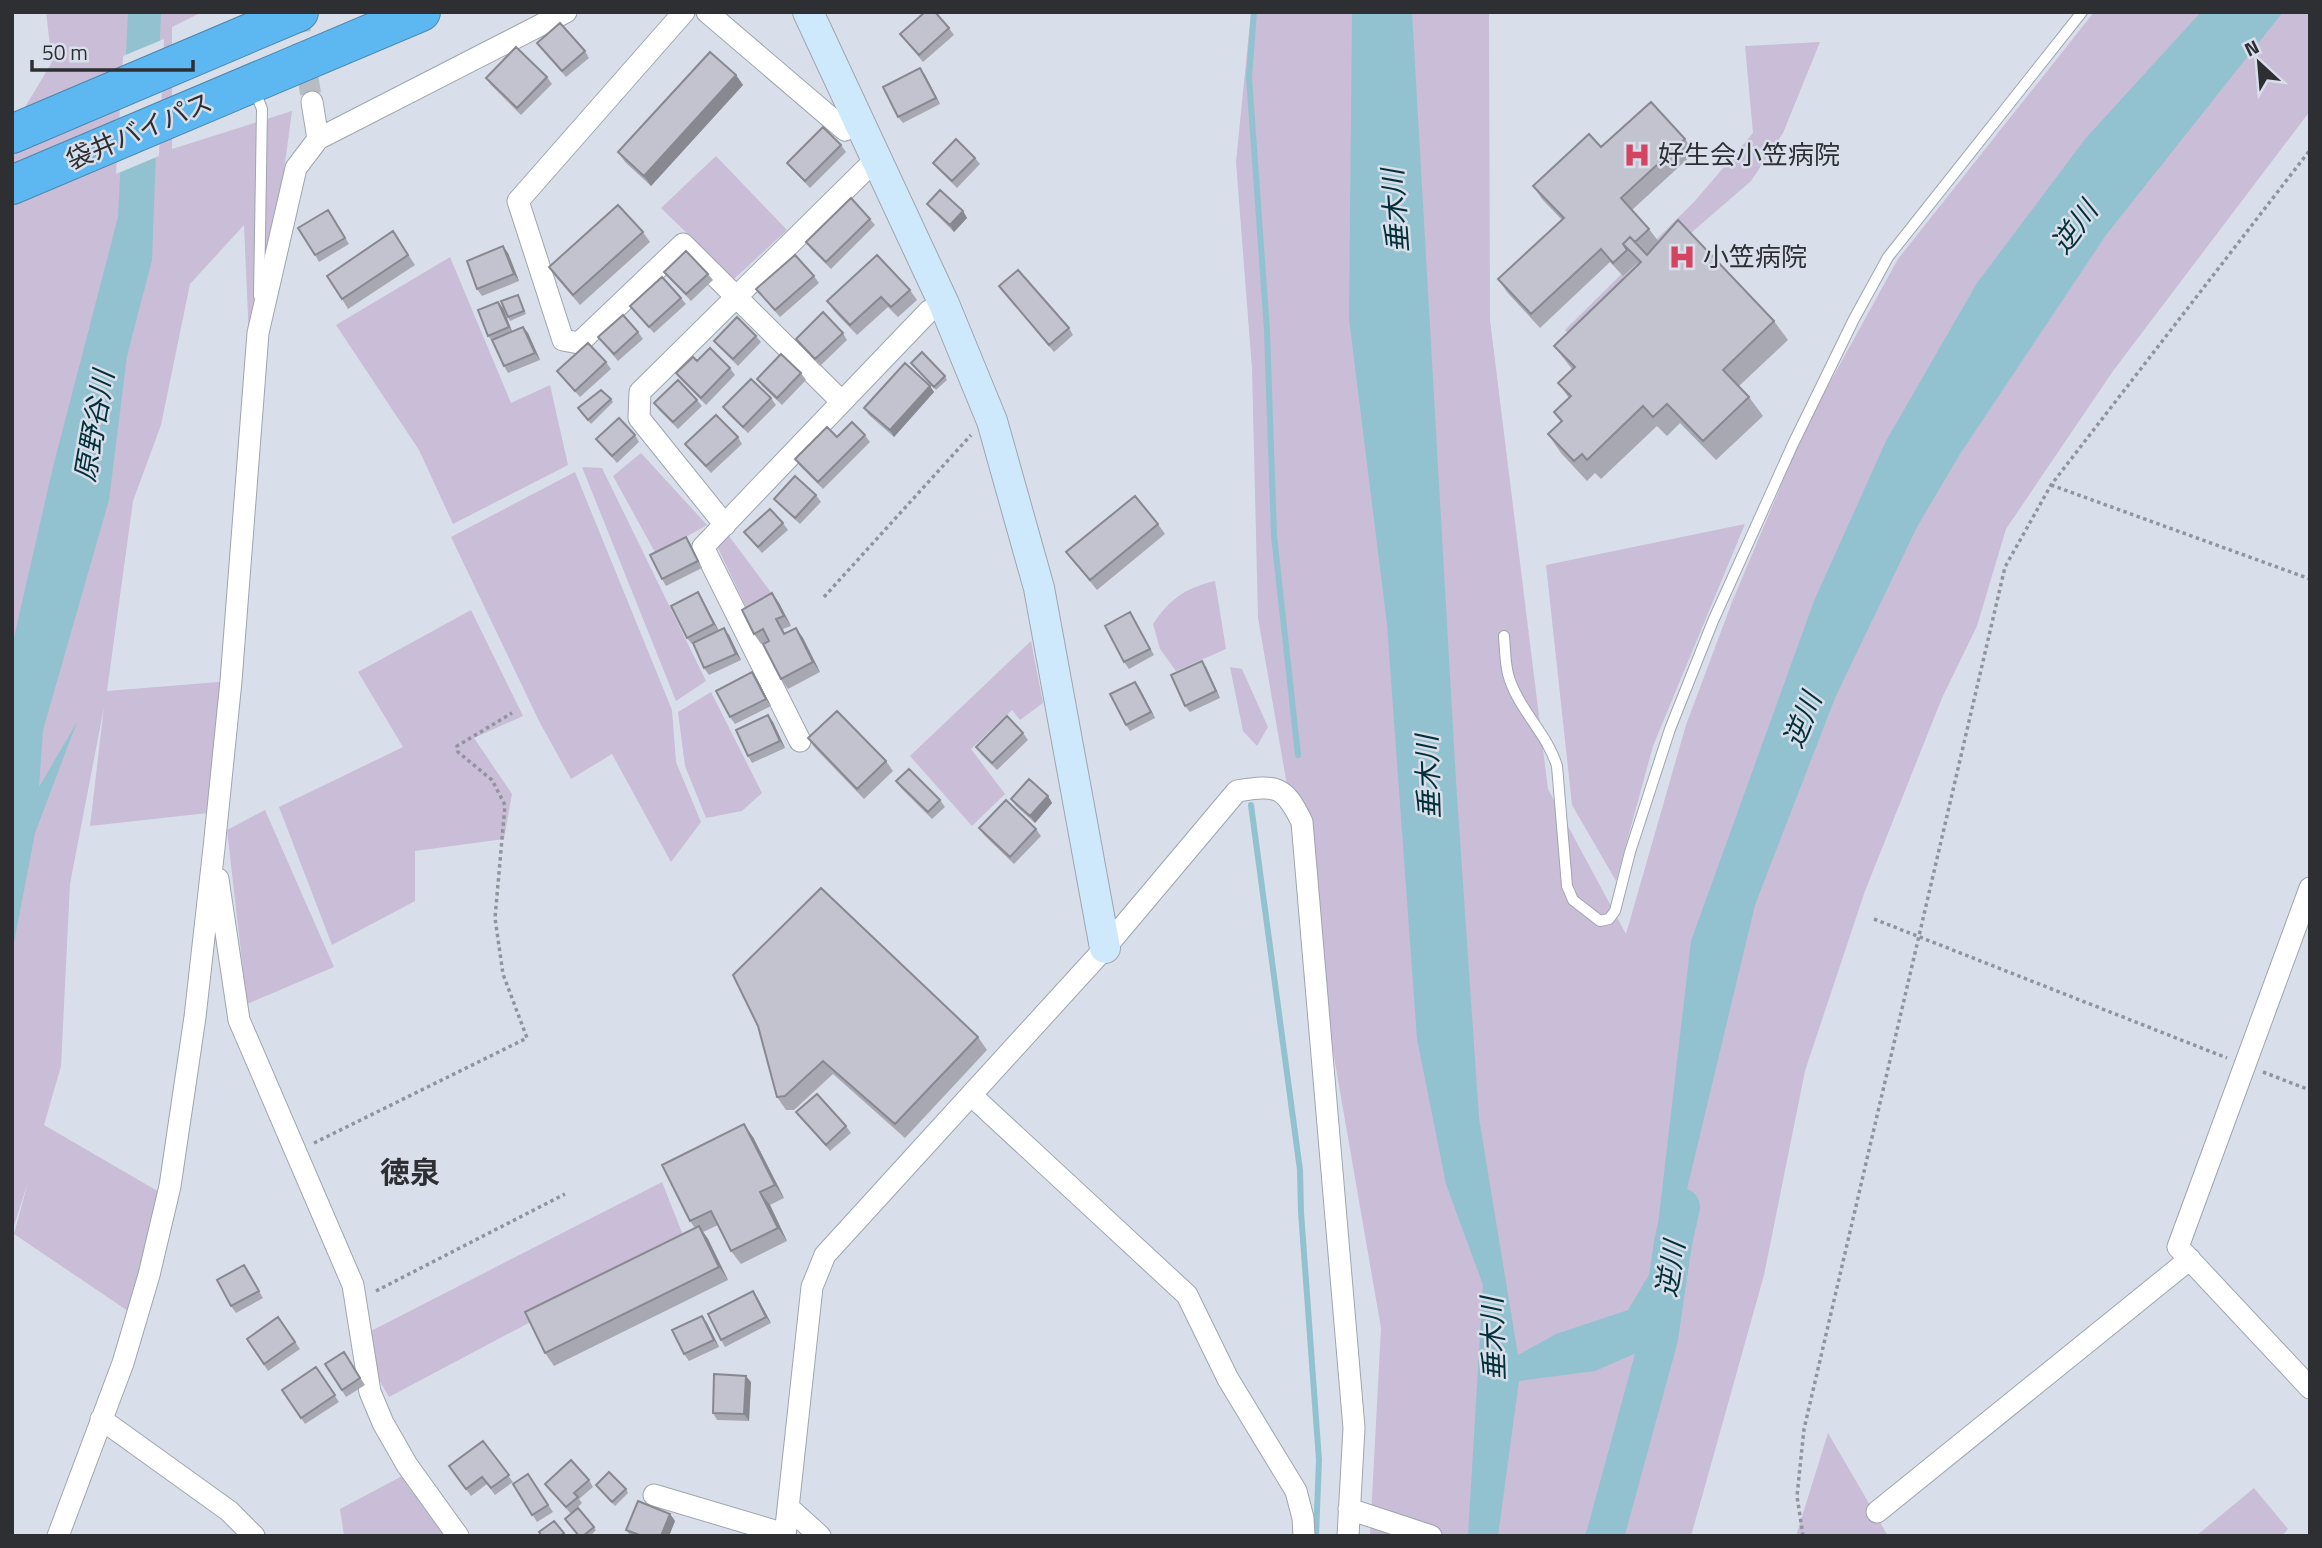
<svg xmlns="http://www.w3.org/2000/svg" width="2322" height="1548" font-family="'Titillium Web','Noto Sans JP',sans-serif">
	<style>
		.green { fill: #c9bdd7 }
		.water { fill: #92c2cf }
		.pier { fill: #d9dfea }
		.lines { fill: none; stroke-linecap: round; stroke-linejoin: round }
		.stream { stroke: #92c2cf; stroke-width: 6 }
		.river { stroke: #92c2cf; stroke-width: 38 }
		.street-tunnel { stroke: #b7bcc5; stroke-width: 21; stroke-dasharray: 21 10; stroke-linecap: butt }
		.lane-casing { stroke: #9fa5af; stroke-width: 12 }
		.street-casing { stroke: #9fa5af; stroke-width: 23 }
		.secondary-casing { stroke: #9fa5af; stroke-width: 32 }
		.highway-casing { stroke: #4c87ae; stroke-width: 40 }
		.path { stroke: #90949c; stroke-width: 3.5; stroke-dasharray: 3.5 3.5; stroke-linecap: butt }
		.lane { stroke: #fff; stroke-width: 10 }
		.street { stroke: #fff; stroke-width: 21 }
		.secondary { stroke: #cee9fb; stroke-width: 30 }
		.highway { stroke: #5db7f1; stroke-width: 38 }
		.wall { fill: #a7a8b1 }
		.shaded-wall { fill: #888890 }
		.building { fill: #c2c3ce; stroke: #888890; stroke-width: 2 }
		.labels { text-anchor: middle; stroke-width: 5; stroke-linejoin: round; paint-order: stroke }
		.street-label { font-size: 26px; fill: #2d2f33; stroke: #d9dfea }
		.poi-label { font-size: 26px; fill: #2d2f33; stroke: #d9dfea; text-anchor: start }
		.water-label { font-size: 28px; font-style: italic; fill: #02303a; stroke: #d9dfea }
		.quarter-label { font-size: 30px; font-weight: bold; fill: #2d2f33; stroke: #d9dfea }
	</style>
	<rect width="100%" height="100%" fill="#d9dfea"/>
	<path class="green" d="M46,12H202L172,27V149L292,111L252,407L244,225L190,284L161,425L133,501L107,691L231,681L217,812L90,826L104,707L70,884L61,1066L44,1125L161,1193L128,1311L14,1234L28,1182L12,1232V129L52,62Z
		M1251,12H1489L1490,320L1548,789L1626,934L1686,725L1732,602L1807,424L1898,259L2094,12H2310V111L2113,371L2006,529L1977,626L1942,698L1865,891L1805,1071L1764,1275L1691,1536H1370L1381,1328L1258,618L1252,369L1236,162Z
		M1820,42L1783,133L1751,181L1676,246L1580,345L1565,330L1694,202L1753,133L1745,46Z
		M716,156L787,230L734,279L661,208Z
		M450,257L511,403L550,385L568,465L453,524L419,450L336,325Z
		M641,453L707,525L656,554L613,476Z
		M582,467L602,468L706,681L676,701Z
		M575,472L672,710L676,762L701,822L671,862L612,754L571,779L539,721L451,537Z
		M1745,524L1653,746L1616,881L1572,805L1546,565Z
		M729,536L773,595L747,609L717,546Z
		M1215,581L1226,649L1176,671L1160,649L1153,624C1170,599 1185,588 1215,581Z
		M471,610L523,716L474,738L512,794L504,839L415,851V901L332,945L279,807L403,747L358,672Z
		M1031,641L1043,703L1020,720L1012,710L971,749L1005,794L972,826L910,756Z
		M1230,667L1242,669L1268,727L1257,746L1243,731Z
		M711,692L762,793L742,811L706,818L685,766L678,712Z
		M265,810L334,967L247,1004L227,830Z
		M662,1182L685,1240L389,1397L377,1376L369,1332Z
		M1828,1433L1888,1536H1796Z
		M404,1475L448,1536H344L340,1509Z
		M2254,1488L2288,1529L2282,1536H2196Z"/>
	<path class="water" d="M128,12H161L152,260L127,356L109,500L43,730L39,787L77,722L35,833L12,953V646L53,467L118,217Z
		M1352,12H1412L1456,781L1479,1118L1518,1355L1556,1334L1628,1310L1653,1268L1691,941L1814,601L1886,441L1977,283L2085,139L2201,12H2283L2106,235L1960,454L1917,527L1835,698L1755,905L1604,1536H1584L1596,1514L1641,1351L1595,1371L1519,1381L1498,1536H1468L1483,1285L1446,1184L1417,1039L1387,624L1349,319Z"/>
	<path class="pier" d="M164,39L159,156L116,174L123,56Z"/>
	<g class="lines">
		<path class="stream" d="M1254,12L1249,77L1267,331L1274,536L1298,755
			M1251,805L1300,1170L1301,1212L1319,1460L1316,1536"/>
		<path class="river" d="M1605,1536L1659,1338L1673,1243L1681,1207"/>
		<path class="street-tunnel" d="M297,12L312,102"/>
		<defs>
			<path id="lane" d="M254,89L262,109L259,296
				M1504,636C1505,648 1505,662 1508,674C1517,708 1547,733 1557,766L1567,886L1573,900L1600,921L1609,919L1615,911L1630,852L1670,729L1713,621L1793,444L1854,319L1888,257L2082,12"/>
			<path id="street" d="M684,12L518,201L563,340L579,343L683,244L841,401
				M707,12L845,130L860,123
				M312,102L318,139
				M725,525L639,418L640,392L877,158
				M800,741L703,547L929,311L944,304
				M218,879L239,1020L353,1285L370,1392L383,1423L407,1465L458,1536
				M2310,888L2178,1247L2310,1388
				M971,1095L1187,1295L1228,1379L1296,1491L1303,1518L1304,1536
				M101,1419L229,1511L254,1536
				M654,1495L785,1534
				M788,1507L820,1536
				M1349,1509L1431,1536
				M1877,1512L2190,1259
				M58,1536L123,1363L149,1275L170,1186L195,1017L214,848L231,681L258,333L296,168L318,139L566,12
				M785,1536L812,1287L825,1255L1105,948L1237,791C1277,785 1284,785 1302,822L1354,1428L1348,1536"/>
			<path id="secondary" d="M808,12L944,304L992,421L1039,588L1105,948"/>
			<path id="highway" d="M12,134L299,12
				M12,185L421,12"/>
		</defs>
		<use href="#lane" class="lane-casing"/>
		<use href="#street" class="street-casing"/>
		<use href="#secondary" class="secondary-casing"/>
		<use href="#highway" class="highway-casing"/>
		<path class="path" d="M2051,485L2310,579
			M824,597L971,435
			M1874,919L2227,1058
			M2263,1072L2310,1090
			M314,1143L527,1038L503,974L495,918L505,805L492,780L458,752L457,746L512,713
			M376,1291L565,1194
			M1803,1536L1797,1496L1804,1429L2005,567L2051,485L2310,150"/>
		<use href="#lane" class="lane"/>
		<use href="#street" class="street"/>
		<use href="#secondary" class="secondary"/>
		<use href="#highway" class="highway"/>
	</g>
	<path class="wall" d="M949,28L954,35L923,62L900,34Z
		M537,43L585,51L589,58L566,77Z
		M736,75L743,85L651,186L625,162L618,152Z
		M925,75L940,104L903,123L898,117Z
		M547,77L552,84L521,115L491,85L486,78Z
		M1685,139L1695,152L1632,210L1649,229L1659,242L1774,321L1788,340L1739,386L1749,397L1763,416L1716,460L1680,423L1667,436L1657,426L1601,479L1595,473L1587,481L1561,453L1548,434L1561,422L1554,412L1569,398L1558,383L1572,369L1554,346L1638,264L1637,263L1623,276L1610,262L1540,328L1507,292L1498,279L1562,220L1542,199L1533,186L1601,147Z
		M841,145L846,152L810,188L792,169L787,163Z
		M975,158L980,164L957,188L938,169L933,163Z
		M927,204L963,211L967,218L954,232L932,210Z
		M333,217L349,244L319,262L315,255Z
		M870,219L875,225L831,269L811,249L806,242Z
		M393,231L415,265L348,309L342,299Z
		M643,232L650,242L580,305L556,277L549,267Z
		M508,253L519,281L482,296L477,289Z
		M664,272L708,274L713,280L691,301L669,278Z
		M814,276L819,283L780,317L756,289Z
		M999,286L1069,328L1073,335L1054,352Z
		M910,290L917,300L898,317L888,307L857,335L834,311L827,301Z
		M518,295L526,314L510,321L508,317Z
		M681,298L686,304L654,333L630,306Z
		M503,308L512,331L528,333L540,360L508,373L504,366L493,342L488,336Z
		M638,332L643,339L618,361L598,337Z
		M843,333L847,340L820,366L800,345L796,339Z
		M756,336L761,342L738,366L719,347L714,341Z
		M697,361L730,368L735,375L706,405L681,380L676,373Z
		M606,362L611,369L580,397L557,371Z
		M911,363L945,376L947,380L936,390Z
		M801,373L806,380L782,405L762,386L757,379Z
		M930,386L934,392L894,437L869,415L864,408Z
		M771,398L776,405L748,433L728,414L723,407Z
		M611,399L613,402L591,424L578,408Z
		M697,400L702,406L678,429L659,410L654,403Z
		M635,435L639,442L617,463L596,439Z
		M865,435L870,442L823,489L800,466L795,459L837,437Z
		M738,437L742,444L711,473L690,450L685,444Z
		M816,495L821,502L800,524L779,505L774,499Z
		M783,523L788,530L762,553L744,532Z
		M1158,524L1165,534L1097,590L1066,552Z
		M690,543L702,568L666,586L662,579Z
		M772,593L779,603L791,626L783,629L785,634L796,628L803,638L820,672L788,689L781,679L769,640L761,644L754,634Z
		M702,599L719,631L729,635L741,660L709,675L704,668L693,644H692L687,638Z
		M1134,619L1154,655L1129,669L1124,662Z
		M1206,667L1220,698L1190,712L1185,706Z
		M752,672L757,679L771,706L735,724L730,717Z
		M1140,689L1155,718L1130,731L1126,725Z
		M773,722L785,748L752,763L748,756Z
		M1023,733L1028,740L997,770L981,754L976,747Z
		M808,738L886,761L893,771L864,799L815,748Z
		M896,781L940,800L945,807L932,819L901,788Z
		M1048,796L1052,803L1035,823L1016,806L1011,799Z
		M979,828L1036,829L1041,836L1014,864L984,835Z
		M758,1026L978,1037L987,1050L905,1138L833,1074L794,1110H786L777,1097Z
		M796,1112L846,1126L851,1133L830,1151Z
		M753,1137L784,1198L770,1205L787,1241L741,1264L731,1251L718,1225L703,1232L708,1239L728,1280L554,1366L545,1353L695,1228L690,1221Z
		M244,1265L263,1298L236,1313L231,1306Z
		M757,1297L771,1323L725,1347L721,1340Z
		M702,1316L707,1323L719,1347L689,1361L684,1354Z
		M278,1317L300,1349L268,1371L247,1339Z
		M344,1352L365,1385L346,1397L325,1364Z
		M316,1367L339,1402L305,1424L282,1390Z
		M751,1382L749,1421L717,1420L713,1413Z
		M483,1441L513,1482L495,1495L487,1484L471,1496L449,1466Z
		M528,1474L553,1512L537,1522L513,1484Z
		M589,1480L593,1487L579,1499L582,1503L573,1512L578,1508L596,1530L590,1536H578L571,1514L545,1484Z
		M596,1485L626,1489L628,1493L615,1506Z
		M670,1514L675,1521L669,1536H631L626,1530Z"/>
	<path class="shaded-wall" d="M920,68L925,75L940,104L936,98Z
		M736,75L743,85L651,186L644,176Z
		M963,211L967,218L954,232L950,225Z
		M503,246L508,253L519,281L514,274Z
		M498,302L503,308L513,334L509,327Z
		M523,327L528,333L540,360L535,353Z
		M930,386L934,392L894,437L890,430Z
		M686,537L690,543L702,568L698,561Z
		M698,592L702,599L719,631L714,624Z
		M772,593L779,603L791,626L784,616Z
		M724,628L729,635L741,660L736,654Z
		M796,628L803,638L820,672L813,662Z
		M1202,661L1206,667L1220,698L1216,691Z
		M752,672L757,679L771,706L766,699Z
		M1135,682L1140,689L1155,718L1151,712Z
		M768,715L773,722L785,748L780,741Z
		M1048,796L1052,803L1035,823L1030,816Z
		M744,1124L753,1137L784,1198L775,1185Z
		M760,1192L770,1205L787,1241L778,1228Z
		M699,1226L708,1239L728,1280L719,1267Z
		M753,1291L757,1297L771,1323L766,1317Z
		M702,1316L707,1323L719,1347L714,1340Z
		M746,1376L751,1382L749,1421L744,1414Z
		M670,1514L675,1521L669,1536H661Z"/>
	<path class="building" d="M925,12H935L949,28L919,55L900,34Z
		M560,23L585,51L562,71L537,43Z
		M516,47L547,77L517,108L486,78Z
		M710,52L736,75L644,176L618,152Z
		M920,68L936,98L898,117L883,87Z
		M1651,102L1685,139L1621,198L1649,229L1635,242L1630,237L1623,244L1627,250L1613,263L1601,249L1531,314L1498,279L1564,218L1533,186L1589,134L1601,147Z
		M823,127L841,145L805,181L787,163Z
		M956,139L975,158L952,181L933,163Z
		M940,190L963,211L950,225L927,204Z
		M851,198L870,219L826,262L806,242Z
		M618,205L643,232L573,295L549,267Z
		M328,210L345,238L315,255L298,228Z
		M1678,220L1774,321L1723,370L1749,397L1703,441L1667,404L1653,417L1643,406L1587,460L1582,454L1574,461L1548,434L1562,421L1554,412L1571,396L1558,383L1575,367L1554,346L1641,262L1623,244L1630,237L1647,255Z
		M393,231L408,255L342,299L327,276Z
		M503,246L514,274L477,289L467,261Z
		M686,251L708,274L686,294L664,272Z
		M795,255L814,276L775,310L756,289Z
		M877,255L910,290L891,307L881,297L850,325L827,301Z
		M1018,270L1069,328L1049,345L999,286Z
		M662,277L681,298L649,327L630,306Z
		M518,295L524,311L508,317L501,301Z
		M498,302L509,327L488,336L478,310Z
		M823,312L843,333L815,359L796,339Z
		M623,315L638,332L614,354L598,337Z
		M737,317L756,336L733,359L714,341Z
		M523,327L535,353L504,366L492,340Z
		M588,343L606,362L575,391L557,371Z
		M710,348L730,368L701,398L676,373L693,357L697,361Z
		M922,352L945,376L934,387L911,363Z
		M781,354L801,373L777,398L757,379Z
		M905,363L930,386L890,430L864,408Z
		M751,379L771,398L743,427L723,407Z
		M678,380L697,400L673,422L654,403Z
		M601,390L611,399L588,420L578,408Z
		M716,415L738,437L706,466L685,444Z
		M619,418L635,435L612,456L596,439Z
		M852,422L865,435L818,482L795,459L827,427L837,437Z
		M795,476L816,495L795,518L774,499Z
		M1135,496L1158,524L1090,580L1066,552Z
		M770,509L783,523L758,547L744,532Z
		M686,537L698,561L662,579L650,555Z
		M698,592L714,624L687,638L671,606Z
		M772,593L784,616L776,619L784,634L796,628L813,662L781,679L763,644L769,641L763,629L754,634L742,610Z
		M1130,612L1150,649L1124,662L1105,626Z
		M724,628L736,654L704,668L693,643Z
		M1202,661L1216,691L1185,706L1171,675Z
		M752,672L766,699L730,717L716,691Z
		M1135,682L1151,712L1126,725L1110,694Z
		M837,711L886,761L857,789L808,738Z
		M768,715L780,741L748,756L736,730Z
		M1007,716L1023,733L992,763L976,747Z
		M909,769L940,800L928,812L896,781Z
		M1029,779L1048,796L1030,816L1011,799Z
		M1006,800L1036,829L1010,857L979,828Z
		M821,888L978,1037L895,1124L823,1061L785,1096L777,1097L758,1026L733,975Z
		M817,1094L846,1126L826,1145L796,1112Z
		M744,1124L775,1185L760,1192L778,1228L731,1251L711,1211L690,1221L662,1165Z
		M699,1226L719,1267L545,1353L525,1312Z
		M244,1265L259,1291L231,1306L217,1280Z
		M753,1291L766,1317L721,1340L708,1314Z
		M702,1316L714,1340L684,1354L672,1330Z
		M278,1317L295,1342L264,1364L247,1339Z
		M344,1352L360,1378L342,1390L325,1364Z
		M316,1367L335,1395L301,1418L282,1390Z
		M714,1374L746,1376L744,1414L713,1413Z
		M483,1441L509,1475L491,1488L482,1477L466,1489L449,1466Z
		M571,1460L589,1480L574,1493L578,1497L566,1507L545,1484Z
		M609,1472L626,1489L612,1502L596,1485Z
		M528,1474L548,1505L532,1515L513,1484Z
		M638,1501L670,1514L661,1536H642L626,1530Z
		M578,1508L594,1527L583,1536H579L565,1519Z
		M554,1521L564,1533L560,1536H542L539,1532Z"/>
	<defs>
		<symbol id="hospital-bare" viewBox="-9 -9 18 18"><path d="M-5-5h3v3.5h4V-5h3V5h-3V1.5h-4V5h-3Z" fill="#d44460" stroke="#d9dfea" stroke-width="2.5" paint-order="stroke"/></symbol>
	</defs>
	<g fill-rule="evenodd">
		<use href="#hospital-bare" x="1618" y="136" width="38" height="38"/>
		<use href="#hospital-bare" x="1663" y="238" width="38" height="38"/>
	</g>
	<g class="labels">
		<g class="street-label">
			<text transform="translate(139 131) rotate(-23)" y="9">袋井バイパス</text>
		</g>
		<g class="poi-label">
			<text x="1658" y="164">好生会小笠病院</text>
			<text x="1703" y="266">小笠病院</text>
		</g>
		<g class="water-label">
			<text transform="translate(1395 211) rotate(-94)" y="10">垂木川</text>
			<text transform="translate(2074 227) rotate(-53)" y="10">逆川</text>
			<text transform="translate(94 426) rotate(-80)" y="10">原野谷川</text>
			<text transform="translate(1802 720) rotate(-68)" y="10">逆川</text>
			<text transform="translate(1428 777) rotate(-92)" y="10">垂木川</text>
			<text transform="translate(1670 1269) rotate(-81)" y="10">逆川</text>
			<text transform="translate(1493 1339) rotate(-92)" y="10">垂木川</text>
		</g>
		<g class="quarter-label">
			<text x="410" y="1183">徳泉</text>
		</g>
	</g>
	<rect width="2322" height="1548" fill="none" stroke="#2d2f33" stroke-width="28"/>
	<g transform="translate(2259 63) rotate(334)" stroke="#d9dfea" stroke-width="5" paint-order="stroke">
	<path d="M0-5L12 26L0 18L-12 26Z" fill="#2d2f33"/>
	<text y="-10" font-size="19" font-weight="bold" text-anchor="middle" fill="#2d2f33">N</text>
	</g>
	<path d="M32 60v10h161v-10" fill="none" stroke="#2d2f33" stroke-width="3.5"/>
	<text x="42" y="60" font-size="21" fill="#2d2f33" stroke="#d9dfea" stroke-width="5" paint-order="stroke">50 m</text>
</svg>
